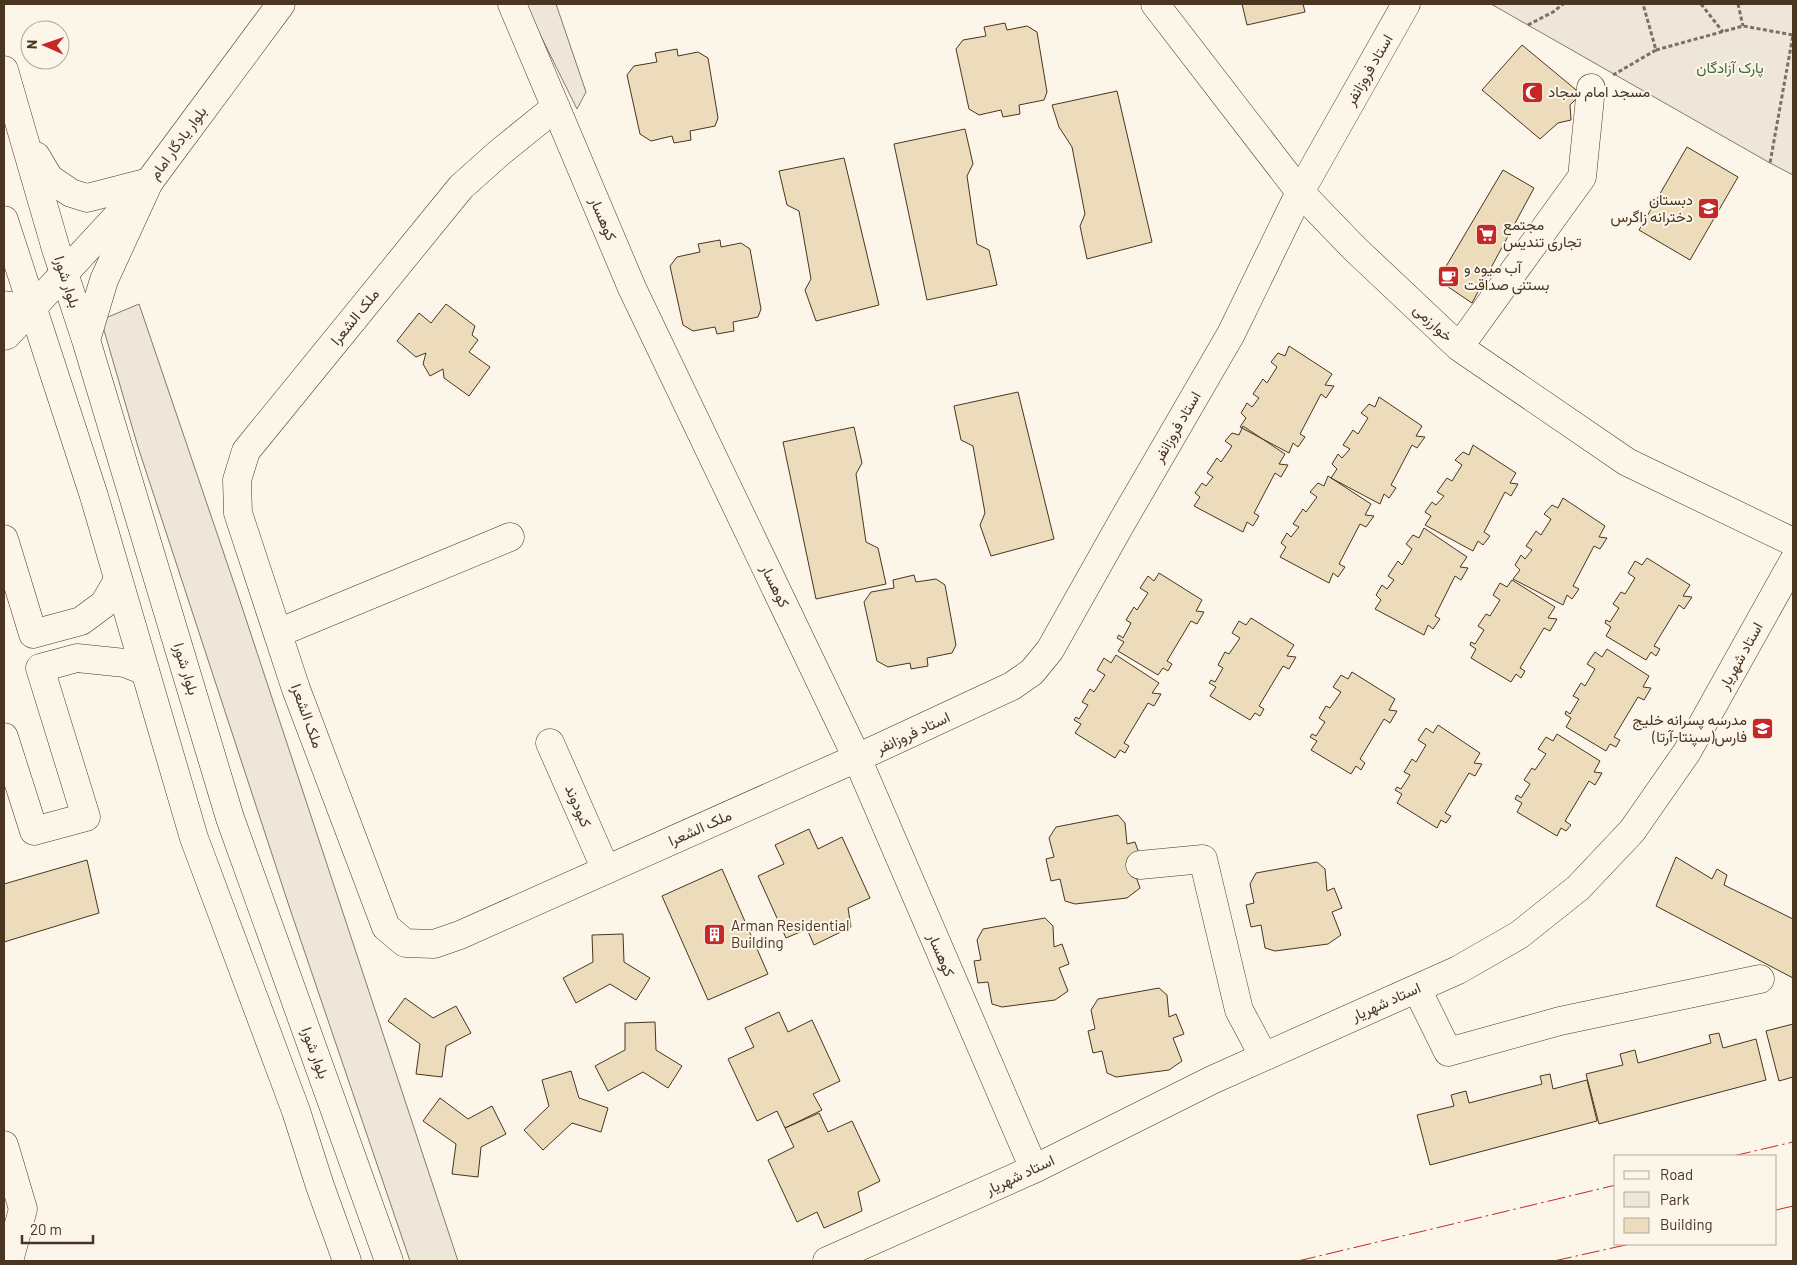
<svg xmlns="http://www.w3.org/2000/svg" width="1797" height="1265" font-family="Barlow,Vazirmatn,sans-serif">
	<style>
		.green { fill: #ede6d9; stroke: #887966 }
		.building { fill: #ecdcbc; stroke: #4a3520 }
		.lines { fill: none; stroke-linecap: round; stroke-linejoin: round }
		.minor-casing { stroke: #4a3520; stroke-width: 29 }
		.major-casing { stroke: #4a3520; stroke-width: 29 }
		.path { stroke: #7f6f5c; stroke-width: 3; stroke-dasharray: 4 2.5; stroke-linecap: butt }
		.minor { stroke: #fbf6e9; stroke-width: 28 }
		.major { stroke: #fbf6e9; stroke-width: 28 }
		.power { stroke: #c62828; stroke-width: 1; stroke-dasharray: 18 4 2.5 4; stroke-linecap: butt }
		.labels { text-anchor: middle; stroke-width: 4; stroke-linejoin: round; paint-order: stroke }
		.park-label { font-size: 15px; fill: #436837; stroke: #fbf6e9 }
		.street-label { font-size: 15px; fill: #4a3520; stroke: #fbf6e9 }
		.poi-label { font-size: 15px; fill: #4a3520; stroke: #fbf6e9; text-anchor: start }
	</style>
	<rect width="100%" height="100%" fill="#fbf6e9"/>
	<path class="green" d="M525,4H556L586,92L577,109Z
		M1491,4H1793V175L1770,163Z
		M139,304L239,598L458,1261H410L289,906L138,447L101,320Z"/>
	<path class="building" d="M1242,4H1303L1305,12L1247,25Z
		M1005,23L1007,30L1027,26L1037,32L1047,92L1044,100L1019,105L1020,114L1003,117L1001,110L979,115L969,109L956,49L963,40L986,36L984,27Z
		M1522,45L1581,94L1570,105L1571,120L1558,123L1540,139L1482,90Z
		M677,49L678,56L698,52L708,58L718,118L715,126L690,131L691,140L674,143L672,136L651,141L640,134L627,75L634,66L657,62L655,53Z
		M1117,91L1152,242L1087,259L1080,226L1085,214L1072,147L1059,127L1052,105Z
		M965,129L973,164L967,176L977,244L989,250L997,285L927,300L894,144Z
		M1687,147L1738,177L1690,260L1639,230Z
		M844,158L879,305L816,321L805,290L811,279L799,211L787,205L779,171Z
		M1503,170L1534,188L1472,303L1438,280Z
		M720,240L721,247L741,243L750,249L761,309L758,317L733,322L734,331L717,334L715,327L693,331L683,325L670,266L677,257L700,252L698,244Z
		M446,304L475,326L472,335L478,340L469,352L490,367L469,396L444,378L443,369L430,376L423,364L426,353L416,357L397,341L419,313L431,323Z
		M1289,346L1332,374L1325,385L1334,386L1326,398L1321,394L1300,434L1305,437L1298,447L1293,443L1289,453L1240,427L1246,418L1241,413L1247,403L1252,407L1259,398L1253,394L1263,379L1267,383L1277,367L1271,362L1278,353L1285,356Z
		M1018,392L1054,539L991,556L980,525L985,513L973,446L961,440L954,406Z
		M1379,397L1422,426L1416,436L1425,437L1417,448L1412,445L1391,485L1396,488L1389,498L1384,494L1380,504L1331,478L1337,469L1332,464L1338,454L1342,458L1350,449L1343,445L1353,430L1358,434L1368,418L1361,413L1369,404L1375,407Z
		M1243,426L1285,454L1279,464L1288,465L1281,477L1275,473L1254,513L1259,516L1253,526L1247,522L1243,532L1194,506L1200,497L1195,493L1202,483L1206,486L1213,477L1207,473L1217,458L1221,462L1232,446L1225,441L1232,433L1239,435Z
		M854,427L862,463L856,474L866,542L878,548L886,584L816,599L783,442Z
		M1473,445L1516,473L1510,483L1518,484L1511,496L1505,492L1484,532L1490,536L1483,545L1478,541L1473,551L1425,525L1431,516L1425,512L1432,502L1436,505L1444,496L1437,492L1447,478L1452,481L1462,465L1455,460L1463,452L1469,455Z
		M1328,476L1371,504L1365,515L1374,516L1366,527L1360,524L1339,564L1345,567L1338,577L1333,573L1329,583L1280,557L1286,547L1281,543L1287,533L1291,537L1299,527L1293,524L1303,509L1306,512L1317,497L1310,492L1318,483L1324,486Z
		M1563,498L1605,526L1599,537L1607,538L1600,549L1594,546L1573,586L1579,589L1572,599L1567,595L1563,605L1513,579L1520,570L1515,565L1521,555L1525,559L1532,550L1526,546L1536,531L1541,535L1551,519L1544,514L1552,505L1558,508Z
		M1424,528L1467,557L1460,567L1468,568L1461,580L1455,576L1435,616L1440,619L1433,629L1428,625L1424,635L1375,609L1381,600L1376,595L1382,585L1387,589L1394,580L1388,576L1398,561L1402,565L1412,549L1406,544L1413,535L1419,538Z
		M1647,558L1690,585L1683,596L1692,597L1684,609L1679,605L1654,646L1660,649L1656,656L1651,652L1646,660L1606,636L1611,627L1605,623L1606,620L1610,622L1619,608L1613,604L1621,592L1625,594L1635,578L1628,573L1635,561L1642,565Z
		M1159,573L1202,600L1196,611L1204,612L1197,624L1191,621L1167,661L1172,664L1168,671L1163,668L1158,675L1118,651L1124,642L1117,638L1119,635L1123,638L1131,623L1126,620L1134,607L1137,610L1148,593L1140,588L1148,576L1154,581Z
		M914,575L916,582L936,579L945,585L956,645L952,653L927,658L928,666L911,669L910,663L888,667L877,661L864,602L871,592L894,588L893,580Z
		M1512,580L1555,607L1548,618L1557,619L1550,631L1544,628L1520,668L1525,671L1521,678L1516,674L1511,682L1471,658L1476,649L1470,645L1471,642L1475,644L1484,630L1478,626L1486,614L1490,616L1500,600L1493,595L1500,583L1507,587Z
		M1251,618L1294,645L1287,656L1296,657L1289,669L1283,666L1259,706L1264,709L1260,716L1255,713L1250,720L1210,696L1216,687L1209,683L1211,680L1215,682L1223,668L1218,665L1225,652L1229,654L1240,638L1232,633L1239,621L1246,625Z
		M1607,649L1649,676L1643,687L1651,688L1644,700L1638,697L1614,737L1620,740L1616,747L1610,744L1606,751L1566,727L1571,718L1565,714L1566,711L1570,714L1579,699L1573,696L1581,683L1585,686L1595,669L1587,664L1595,652L1602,657Z
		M1116,655L1159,683L1152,693L1161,694L1154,706L1148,703L1124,743L1129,746L1125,753L1120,750L1115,758L1075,733L1081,724L1074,720L1076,717L1079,719L1088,705L1082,702L1090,689L1094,692L1105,675L1097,670L1104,658L1111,663Z
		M1352,672L1395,699L1389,710L1397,711L1390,723L1384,719L1360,759L1365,763L1361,770L1356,766L1351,774L1311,750L1317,741L1310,737L1312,734L1316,736L1325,722L1319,718L1326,706L1330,708L1341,692L1333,687L1341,675L1348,679Z
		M1438,725L1480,753L1474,763L1482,764L1475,776L1469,773L1445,813L1451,816L1446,823L1441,820L1437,828L1397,803L1402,794L1395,790L1397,787L1401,789L1410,775L1404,772L1412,759L1416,762L1426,745L1418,740L1426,728L1433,733Z
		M1557,734L1600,761L1594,772L1602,773L1595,785L1589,781L1565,821L1571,825L1566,831L1561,828L1557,836L1517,812L1522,803L1515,799L1517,795L1521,798L1530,784L1524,780L1532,768L1535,770L1546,754L1538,749L1546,737L1553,741Z
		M1118,815L1125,823L1127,844L1135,842L1142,862L1132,865L1140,888L1127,898L1075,904L1065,901L1060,879L1051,881L1046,859L1054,857L1049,838L1056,827Z
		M809,829L818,849L842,837L870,898L848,908L851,927L814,945L807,929L786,938L758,876L784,864L775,845Z
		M1676,857L1712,879L1717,869L1727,875L1724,885L1793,919V917V978L1656,906Z
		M87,860L99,913L4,942V884Z
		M1317,862L1325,869L1327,891L1334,888L1342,908L1332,912L1341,935L1328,944L1275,951L1265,948L1261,925L1251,927L1246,905L1254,903L1250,884L1256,873Z
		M722,869L768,974L708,1000L662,896Z
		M1045,918L1053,926L1054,947L1062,944L1069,964L1059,968L1068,991L1055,1000L1002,1007L992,1004L988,982L978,983L974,961L981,960L977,940L983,929Z
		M623,934L624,962L650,978L636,1000L610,984L576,1003L563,978L593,962L592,935Z
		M1159,988L1167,995L1169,1017L1176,1014L1184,1034L1173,1038L1182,1061L1169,1070L1116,1077L1107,1073L1102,1051L1093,1053L1088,1031L1095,1029L1091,1010L1098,999Z
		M405,998L433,1018L456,1006L471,1033L446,1046L442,1077L416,1074L420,1044L388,1021Z
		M779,1012L788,1032L812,1020L840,1081L813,1094L822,1110L785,1128L777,1111L757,1121L728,1059L754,1047L745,1028Z
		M655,1022L656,1050L682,1066L668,1088L643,1072L608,1091L595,1066L625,1050V1023Z
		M1793,1024V1077L1779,1081L1766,1031Z
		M1719,1033L1723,1048L1756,1039L1766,1080L1599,1124L1586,1074L1623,1065L1620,1054L1635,1050L1638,1063L1711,1043L1709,1035Z
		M571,1071L579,1098L608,1108L601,1132L572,1123L543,1150L524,1130L549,1106L542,1080Z
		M1550,1074L1553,1089L1587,1080L1597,1121L1430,1165L1417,1115L1454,1106L1451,1095L1466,1091L1469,1103L1542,1084L1540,1076Z
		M440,1098L468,1119L492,1106L506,1134L481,1147L478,1177L452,1174L456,1144L423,1121Z
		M819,1113L828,1132L852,1121L880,1181L858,1192L862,1211L824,1228L817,1212L797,1222L768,1160L794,1147L785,1128Z"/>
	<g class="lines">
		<defs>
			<path id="minor" d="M512,4L632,288L857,758L1034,1169
				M1155,4L1300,192L1354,248L1459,347L1627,462L1793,542
				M556,107L499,153L461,187L246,451L237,480L238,513L296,689L386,927L405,943L434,944L460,935L857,758L1012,686L1032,672L1050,650L1122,522L1231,334L1300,192L1406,4
				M4,305L31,309
				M4,336L7,335L149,182L281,4
				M1459,347L1582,177L1591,88
				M4,539L33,634L81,621L104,604L118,580
				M278,633L510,537
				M4,737L34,831L86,817L40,668L77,658L125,663L145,671
				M550,743L606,870
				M1140,865L1203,859L1239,1010L1264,1057
				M1417,989L1448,1052L1560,1021L1760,979
				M4,1145L23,1209L9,1261
				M827,1261L1034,1169L1212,1080L1458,970L1519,935L1578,888L1632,831L1687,752L1793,562"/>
			<path id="major" d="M4,70L56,249L86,340L230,818L389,1261
				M36,156L49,178L71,193L87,198L149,182
				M4,220L94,496L194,838L296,1111L320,1186L347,1261
				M86,340L104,280L149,182"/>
		</defs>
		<use href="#minor" class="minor-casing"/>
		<use href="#major" class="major-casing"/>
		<path class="path" d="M1701,4L1723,32
			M1738,4L1743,26
			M1528,25L1553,12L1563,4
			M1656,50L1743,26L1793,35L1770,163
			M1613,75L1656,50L1643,4"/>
		<use href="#minor" class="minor"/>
		<use href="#major" class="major"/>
		<path class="power" d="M1733,1156L1793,1142
			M1776,1210L1793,1206
			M1298,1261L1616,1185
			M1554,1261L1630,1244"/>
	</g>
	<defs>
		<symbol id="mosque-square" viewBox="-11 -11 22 22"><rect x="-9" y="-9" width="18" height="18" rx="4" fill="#c62828" stroke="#fbf6e9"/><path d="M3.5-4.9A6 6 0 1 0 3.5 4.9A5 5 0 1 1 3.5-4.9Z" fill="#fff"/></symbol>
		<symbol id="school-square" viewBox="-11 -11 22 22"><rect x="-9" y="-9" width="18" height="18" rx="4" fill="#c62828" stroke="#fbf6e9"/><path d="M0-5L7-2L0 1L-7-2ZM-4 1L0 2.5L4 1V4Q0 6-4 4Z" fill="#fff"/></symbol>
		<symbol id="supermarket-square" viewBox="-11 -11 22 22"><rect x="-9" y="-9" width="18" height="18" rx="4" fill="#c62828" stroke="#fbf6e9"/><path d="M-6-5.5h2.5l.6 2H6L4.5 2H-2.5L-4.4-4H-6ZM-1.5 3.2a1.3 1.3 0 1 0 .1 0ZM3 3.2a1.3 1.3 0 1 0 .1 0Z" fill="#fff"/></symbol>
		<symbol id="cafe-square" viewBox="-11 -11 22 22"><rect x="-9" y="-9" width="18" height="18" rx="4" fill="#c62828" stroke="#fbf6e9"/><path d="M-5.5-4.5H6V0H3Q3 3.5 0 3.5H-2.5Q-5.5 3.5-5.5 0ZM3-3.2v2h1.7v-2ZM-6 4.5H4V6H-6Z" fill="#fff"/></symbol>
		<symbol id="building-square" viewBox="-11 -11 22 22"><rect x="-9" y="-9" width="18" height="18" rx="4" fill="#c62828" stroke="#fbf6e9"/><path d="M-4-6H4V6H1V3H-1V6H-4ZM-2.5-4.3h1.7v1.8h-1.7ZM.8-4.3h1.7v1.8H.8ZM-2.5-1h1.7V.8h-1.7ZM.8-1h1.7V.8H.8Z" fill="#fff"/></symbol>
	</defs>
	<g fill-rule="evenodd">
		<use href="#mosque-square" x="1520" y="80" width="25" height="25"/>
		<use href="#school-square" x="1696" y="196" width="25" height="25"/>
		<use href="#supermarket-square" x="1474" y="222" width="25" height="25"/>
		<use href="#cafe-square" x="1436" y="264" width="25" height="25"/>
		<use href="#school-square" x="1750" y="716" width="25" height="25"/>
		<use href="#building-square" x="702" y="922" width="25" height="25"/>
	</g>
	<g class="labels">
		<g class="park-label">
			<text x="1730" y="73">پارک آزادگان</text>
		</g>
		<g class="street-label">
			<text transform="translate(1369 70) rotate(-60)" y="5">استاد فروزانفر</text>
			<text transform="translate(178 143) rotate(-54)" y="5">بلوار یادگار امام</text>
			<text transform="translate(603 219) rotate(67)" y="5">کوهسار</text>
			<text transform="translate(67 282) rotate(72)" y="5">بلوار شورا</text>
			<text transform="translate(355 317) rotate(-51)" y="5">ملک الشعرا</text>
			<text transform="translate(1433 323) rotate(43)" y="5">خوارزمی</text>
			<text transform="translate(1177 427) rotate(-60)" y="5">استاد فروزانفر</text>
			<text transform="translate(775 586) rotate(64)" y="5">کوهسار</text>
			<text transform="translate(1741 656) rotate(-61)" y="5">استاد شهریار</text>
			<text transform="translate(186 669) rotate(73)" y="5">بلوار شورا</text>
			<text transform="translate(307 716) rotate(70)" y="5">ملک الشعرا</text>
			<text transform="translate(913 733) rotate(-25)" y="5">استاد فروزانفر</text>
			<text transform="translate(578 806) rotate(67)" y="5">کبودوند</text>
			<text transform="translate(700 828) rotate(-24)" y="5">ملک الشعرا</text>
			<text transform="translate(941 955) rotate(67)" y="5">کوهسار</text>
			<text transform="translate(1386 1002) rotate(-24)" y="5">استاد شهریار</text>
			<text transform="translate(315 1053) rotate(70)" y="5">بلوار شورا</text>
			<text transform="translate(1020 1175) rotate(-25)" y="5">استاد شهریار</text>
		</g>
		<g class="poi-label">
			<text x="1548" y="97">مسجد امام سجاد</text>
			<text x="1693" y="205" text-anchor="end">دبستان<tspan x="1693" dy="17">دخترانه زاگرس</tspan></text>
			<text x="1503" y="230">مجتمع<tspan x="1503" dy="17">تجاری تندیس</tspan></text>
			<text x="1464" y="273">آب میوه و<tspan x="1464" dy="17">بستنی صداقت</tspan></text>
			<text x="1747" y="725" text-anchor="end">مدرسه پسرانه خلیج<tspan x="1747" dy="17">فارس(سپنتا-آرتا)</tspan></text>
			<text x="731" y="931">Arman Residential<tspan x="731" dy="17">Building</tspan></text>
		</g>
	</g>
	<rect width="1797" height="1265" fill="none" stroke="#4a3520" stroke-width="10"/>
	<rect x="1614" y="1155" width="162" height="90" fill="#fbf6e9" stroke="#b4a999"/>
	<rect x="1624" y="1171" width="25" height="8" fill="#fbf6e9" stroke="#b4a999"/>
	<text x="1660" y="1180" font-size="15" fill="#4a3520">Road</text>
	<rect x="1624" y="1192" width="25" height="15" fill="#ede6d9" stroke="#b4a999"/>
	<text x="1660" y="1205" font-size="15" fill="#4a3520">Park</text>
	<rect x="1624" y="1218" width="25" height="15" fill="#ecdcbc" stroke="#b4a999"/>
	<text x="1660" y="1230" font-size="15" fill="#4a3520">Building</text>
	<g transform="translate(45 45) rotate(272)"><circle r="24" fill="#fbf6e9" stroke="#b4a999"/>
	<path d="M0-4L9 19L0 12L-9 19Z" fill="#c62828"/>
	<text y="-8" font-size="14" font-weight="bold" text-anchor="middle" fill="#4a3520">N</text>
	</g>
	<path d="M22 1235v8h71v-8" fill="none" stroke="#4a3520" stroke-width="2.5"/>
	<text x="30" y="1235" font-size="15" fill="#4a3520" stroke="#fbf6e9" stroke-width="4" paint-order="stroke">20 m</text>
</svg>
